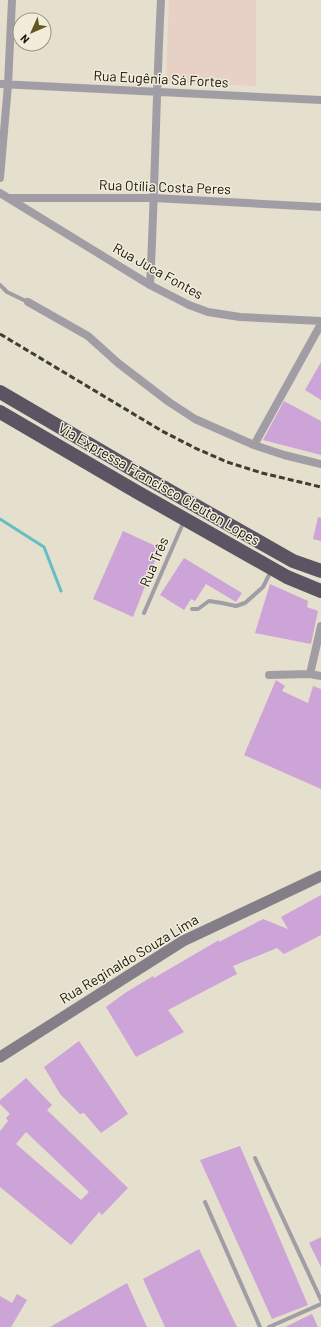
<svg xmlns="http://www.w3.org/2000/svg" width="321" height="1327" font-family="Barlow,sans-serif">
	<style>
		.education { fill: #e7d0c5 }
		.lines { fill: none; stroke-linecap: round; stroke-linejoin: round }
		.stream { stroke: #65bec1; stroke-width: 3 }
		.building { fill: #cda4d8; fill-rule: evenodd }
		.lane { stroke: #a19da5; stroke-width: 4 }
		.street { stroke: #a19da5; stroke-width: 8 }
		.secondary { stroke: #837e88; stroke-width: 11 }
		.highway { stroke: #5b5462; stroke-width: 14 }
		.rail { stroke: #3f3c34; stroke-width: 3; stroke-dasharray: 6 3; stroke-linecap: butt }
		.labels { text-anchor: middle; stroke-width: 3; stroke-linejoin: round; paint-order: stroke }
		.street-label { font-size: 14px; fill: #14120c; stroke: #f2ecda }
	</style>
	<rect width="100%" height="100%" fill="#e5dfcd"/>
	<path class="education" d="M169,0H256V86L166,82Z"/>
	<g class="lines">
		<path class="stream" d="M0,519L44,547L61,591"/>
	</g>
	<path class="building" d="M321,362V400L305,390Z
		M284,401L321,421V455L263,440Z
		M318,517L321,518V541L313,539Z
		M123,531L160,548L133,617L93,599Z
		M184,558L242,593L236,602L206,584L195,601L191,599L184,610L160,595Z
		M270,584L308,601L307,607L318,611L311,644L255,633Z
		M276,680L285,686L282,691L308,703L313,686L321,689V789L244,755Z
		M321,895V935L284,954L277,948L233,966L237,974L168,1010L184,1032L136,1057L106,1007L125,993L153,976L154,978L219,940V942L263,919L288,929L281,917Z
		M79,1041L128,1114L101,1133L84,1113L80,1114L60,1094L44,1067Z
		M26,1078L52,1105L47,1110L128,1188L102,1215L99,1212L71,1245L0,1187V1131L8,1121L6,1118L10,1114L0,1104V1100ZM26,1132L89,1192L81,1200L16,1144Z
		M240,1146L308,1305L272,1319L200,1160Z
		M321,1237V1267L309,1243Z
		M199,1249L237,1327H165L143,1279Z
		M127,1283L147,1327H50Z
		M17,1294L27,1300L11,1327H0V1296L12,1303Z
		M312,1314L318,1327H285Z"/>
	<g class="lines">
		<path class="lane" d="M0,285L7,292L28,302
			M192,609H198L209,601L222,603L236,606L245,603L263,587L271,571
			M144,613L184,521
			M255,1158L321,1300
			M205,1202L260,1327
			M269,1327L321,1304"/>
		<path class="street" d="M0,84L321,100
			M0,178L8,85L12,0
			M0,193L150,285L189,305L208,312L240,317L321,321
			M8,198H154L321,207
			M150,285C155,190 156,95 161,0
			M28,302L88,336L118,363L169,402L195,419L254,445L284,455L321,464
			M254,445L321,324
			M310,674L321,626
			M269,675L310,674L321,676"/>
		<path class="secondary" d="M0,1057L183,941L321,876"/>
		<path class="highway" d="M0,392L147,478L293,561L321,571
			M0,412L137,492L287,577L321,591"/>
		<path class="rail" d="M0,334L162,431L195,448L227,462L262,473L321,487"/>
	</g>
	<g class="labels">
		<g class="street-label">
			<text transform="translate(161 79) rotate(3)" y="5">Rua Eugênia Sá Fortes</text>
			<text transform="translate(165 187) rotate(2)" y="5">Rua Otília Costa Peres</text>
			<text transform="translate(158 271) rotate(29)" y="5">Rua Juca Fontes</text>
			<text transform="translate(159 484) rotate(30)" y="5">Via Expressa Francisco Cleuton Lopes</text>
			<text transform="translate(154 562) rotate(-67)" y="5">Rua Três</text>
			<text transform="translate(129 959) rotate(-31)" y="5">Rua Reginaldo Souza Lima</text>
		</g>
	</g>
	<g transform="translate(32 32) rotate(225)"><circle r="19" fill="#f2ecda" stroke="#999588"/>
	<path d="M0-3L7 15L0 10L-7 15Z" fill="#645522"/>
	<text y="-6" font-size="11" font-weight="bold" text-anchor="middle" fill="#14120c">N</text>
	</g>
</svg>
